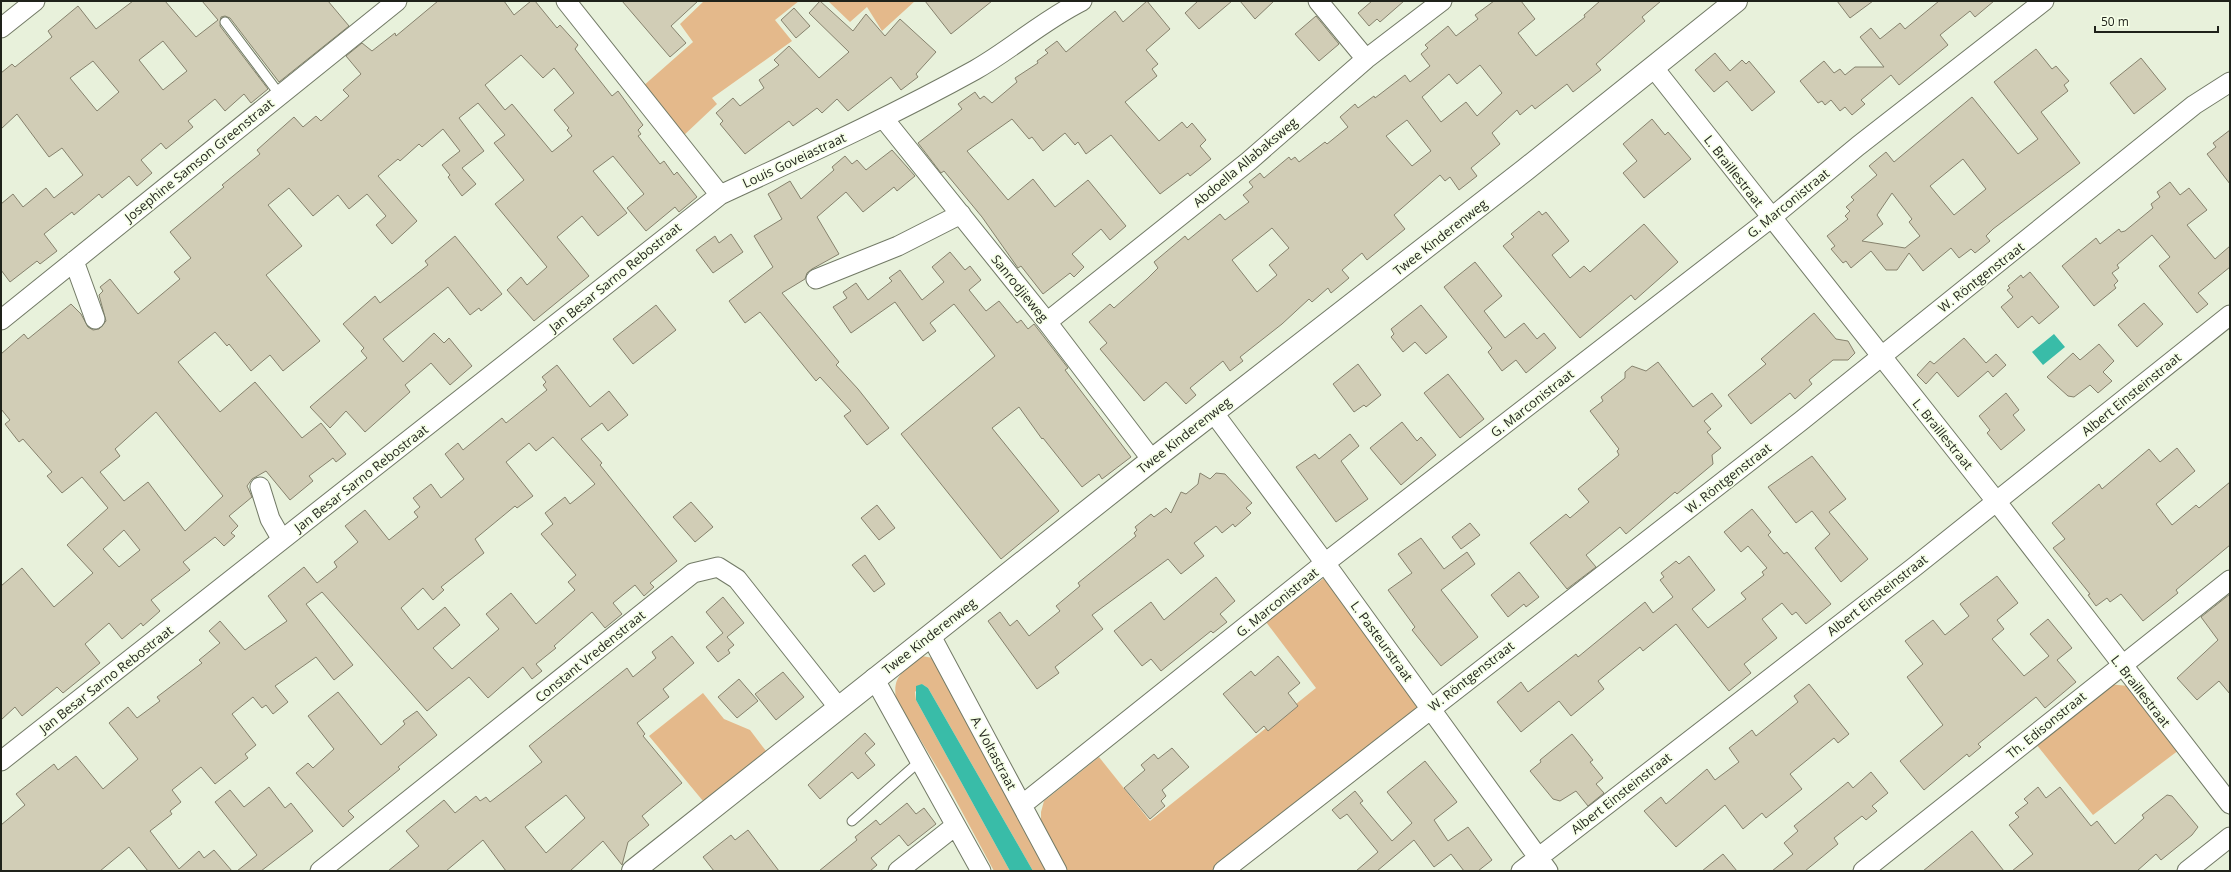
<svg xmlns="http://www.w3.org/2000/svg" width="2231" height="872" font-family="'Open Sans',sans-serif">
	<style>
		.green { fill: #e4b98b }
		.water { fill: #39bca8 }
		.building { fill: #d1cdb6; stroke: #86826d; fill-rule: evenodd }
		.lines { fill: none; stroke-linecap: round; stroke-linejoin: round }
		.service-casing { stroke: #727a66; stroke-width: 11 }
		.minor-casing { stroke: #727a66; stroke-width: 21 }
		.tertiary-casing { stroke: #727a66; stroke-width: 24 }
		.service { stroke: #fff; stroke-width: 9 }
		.minor { stroke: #fff; stroke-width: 19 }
		.tertiary { stroke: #fff; stroke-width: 22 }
		.labels { text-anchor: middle; stroke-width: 3.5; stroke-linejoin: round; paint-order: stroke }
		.street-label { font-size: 13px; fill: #1f221a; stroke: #f6ffe8 }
	</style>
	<rect width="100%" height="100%" fill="#e8f1db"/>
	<path class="green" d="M704,1H799L775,20L792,41L712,98L717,104L682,137L642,87L693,42L680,24Z
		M828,1H915L882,31L867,7L850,22Z
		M1324,578L1331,580L1415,698L1417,707L1414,715L1213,871H1067L1041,822V812L1044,801L1099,757L1150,821L1316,688L1266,622Z
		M922,656L933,658L1050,871H1033L928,688L922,684L915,692L916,700L1010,871H994L947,784L896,699C892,674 905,671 922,656Z
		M2107,684L2129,686L2179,750L2093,815L2036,744Z
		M703,693L724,719L750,730L766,751L703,801L649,736Z"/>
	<path class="water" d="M2054,334L2065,347L2043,365L2032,352Z
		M922,684L928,688L1033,871H1010L916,700V686Z"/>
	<path class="building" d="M133,1H165L196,37L218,20L202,1H328L349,26L279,82L230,18L225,16L221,17L220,26L268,89L251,103L244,94L225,111L215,99L188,121L193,127L166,149L161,143L141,160L152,173L137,186L129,176L102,198L99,194L74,215L72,212L44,234L57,251L40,264L37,261L10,282L1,270V204L13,194L23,207L46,188L54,198L83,175L62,148L49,157L17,114L1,129V73L12,64L15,67L52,37L48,31L78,6L96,29ZM163,41L187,71L163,90L139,60ZM93,61L119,92L97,111L70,78Z
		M438,1H504L514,15L531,1H535L557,28L560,25L578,45L575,49L612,96L618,91L643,125L638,130L641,134L638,136L660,164L664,161L674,175L677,172L697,197L679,212L675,207L646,231L627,208L644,194L613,156L593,171L627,213L598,236L582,216L557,237L589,276L534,321L507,290L521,277L527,285L547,267L495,204L524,180L494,143L505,135L478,103L459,118L484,151L462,168L476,184L462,196L448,177L450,175L442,165L460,151L443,129L422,147L419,144L400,161L398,159L378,176L417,221L392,244L376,225L386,216L367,194L349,209L338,195L313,216L289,188L268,205L302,246L266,275L320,341L283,371L270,355L251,371L229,344L227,346L215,332L178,362L220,412L255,382L302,438L321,423L346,454L336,462L333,458L309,476L313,481L290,500L266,471L252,479L247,486L252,497L229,516L238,526L231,533L235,536L224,546L215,537L183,562L190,570L151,600L160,611L143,626L141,623L122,639L109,623L85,644L100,663L63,693L57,687L22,716L15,707L1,720V586L22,568L54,607L93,573L67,545L108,508L82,477L62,493L47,476L52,472L23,439L19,442L5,424L10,420L1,409V354L24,334L28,339L71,304L81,314L88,327L93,330L99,329L106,321L99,295L103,291L100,287L110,279L138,314L180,279L174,272L191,258L170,232L224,187L222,185L260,154L257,150L294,117L303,127L316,116L321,121L349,96L343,90L361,74L346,56L362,43L372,51L395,33L396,36ZM521,55L543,78L554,68L574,93L554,110L569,128L567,130L572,136L552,152L512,104L505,110L485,85ZM156,412L223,496L185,531L148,482L124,501L100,472L120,456L115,449ZM124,530L140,550L119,567L103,549Z
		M622,1H698L671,26L686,43L670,57Z
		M820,1L853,31L866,14L885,36L900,19L936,52L916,74L918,77L901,90L891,77L848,111L837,99L822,113L817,108L793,126L789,121L745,154L720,124L723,121L716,113L733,98L740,106L764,88L759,80L779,65L774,60L789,46L819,78L849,52L809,13Z
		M925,1H992L951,34Z
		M1147,1L1170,29L1146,50L1158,64L1152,69L1157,76L1125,102L1159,141L1182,122L1187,128L1192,123L1206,140L1200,146L1211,159L1190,176L1188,173L1160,194L1111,135L1086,154L1078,142L1075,145L1065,133L1043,151L1032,137L1029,139L1012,119L967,151L1008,200L1033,179L1055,207L1088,180L1126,226L1110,240L1101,229L1072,254L1084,267L1074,277L1070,273L1043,294L1021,266L1018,268L982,217L944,171L941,173L918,143L962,109L958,104L975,92L980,99L984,96L992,103L1017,82L1015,78L1038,63L1037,61L1048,53L1045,50L1057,41L1066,52L1115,11L1123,22Z
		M1198,1H1232L1199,29L1185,13Z
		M1240,1H1274L1255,19Z
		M1372,1H1404L1380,22L1377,19L1369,26L1358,13Z
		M1494,1H1521L1535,19L1518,33L1536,56L1585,17L1584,15L1600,1H1661L1642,17L1645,21L1596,64L1601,70L1573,92L1567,84L1535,109L1532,105L1520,115L1517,110L1492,133L1500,144L1471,168L1477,176L1459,190L1450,177L1445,181L1440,175L1394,215L1405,229L1367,260L1362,253L1342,270L1349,278L1331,293L1328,288L1312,302L1309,299L1282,324L1240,357L1243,361L1230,371L1223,361L1190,388L1196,395L1186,404L1166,382L1144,401L1100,349L1107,343L1089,322L1110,304L1114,308L1147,279L1158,268L1154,262L1185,236L1188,240L1220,214L1225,220L1249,202L1243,195L1253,187L1249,182L1260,173L1264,178L1289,157L1291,160L1295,157L1299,162L1325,142L1327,144L1348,127L1340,117L1355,104L1358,108L1374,96L1375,98L1405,75L1410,82L1430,66L1421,54L1428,48L1425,45L1448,26L1456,36L1478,19L1475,15ZM1480,65L1502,93L1477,116L1466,102L1441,122L1422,97L1449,74L1457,84ZM1407,120L1431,151L1412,166L1386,136ZM1272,228L1289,248L1269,265L1277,275L1257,292L1232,260Z
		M1837,1H1873L1850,18Z
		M1939,1H1994L1975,17L1970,11L1940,35L1948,45L1899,85L1891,75L1861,100L1865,104L1852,115L1845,107L1840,111L1831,100L1825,105L1822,101L1818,103L1800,81L1824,61L1834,73L1840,69L1845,75L1855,67H1884L1860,37L1871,28L1880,39L1900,23L1905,29Z
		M794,8L810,26L796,38L781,20Z
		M1316,16L1339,44L1319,61L1295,34Z
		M2036,49L2052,69L2056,66L2069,81L2064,85L2068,91L2041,112L2080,163L1993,229L1986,236L1990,241L1975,253L1971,249L1959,258L1951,248L1923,271L1909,253L1897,270H1886L1871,251L1851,268L1846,261L1843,263L1831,249L1835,246L1827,236L1848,219L1845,216L1850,211L1846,207L1854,200L1851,197L1877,175L1869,166L1886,152L1894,162L1972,97L2018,154L2038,139L1994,82ZM1963,159L1986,189L1954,215L1930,186ZM1892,193L1912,219L1909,222L1920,236L1905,248L1862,241L1883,224L1877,215Z
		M1715,53L1730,71L1742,60L1746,64L1749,61L1775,92L1752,111L1727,81L1714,92L1695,70Z
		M2141,58L2166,89L2134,114L2110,83Z
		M1652,119L1665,135L1668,132L1691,159L1644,198L1623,173L1637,161L1623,144Z
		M2230,130V184L2207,154L2216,147L2213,143Z
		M892,150L915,176L897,191L894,187L863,212L846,192L817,217L839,254L812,269L807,273L805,279L782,293L839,362L836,365L858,389L889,428L867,445L844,416L851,411L820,377L816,381L760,312L745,323L729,301L773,267L754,236L782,219L768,194L790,181L801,199L834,170L832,167L845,156L852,164L857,160L866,170Z
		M2170,182L2180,195L2189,188L2207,210L2187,225L2215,259L2230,246V267L2198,293L2208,304L2197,313L2159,266L2170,257L2152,235L2117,265L2119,268L2112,273L2118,281L2114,285L2116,288L2094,306L2062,266L2096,238L2100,244L2119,229L2121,232L2125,231L2153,208L2151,204L2160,197L2157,192Z
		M1539,211L1542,215L1546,212L1569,241L1552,255L1570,278L1584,266L1590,272L1644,224L1678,262L1635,300L1631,295L1580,338L1503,246L1514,237L1511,234Z
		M731,234L743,252L713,273L696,250L715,236L719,243Z
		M455,236L502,294L481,311L479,308L470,315L448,287L383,339L403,362L434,333L444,343L449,338L472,366L450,385L431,363L405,385L410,392L365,432L346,411L330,428L310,407L367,358L361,351L364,348L343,324L375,296L380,303L428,265L425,261Z
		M950,252L965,270L970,266L981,280L969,290L986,311L999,301L1017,323L1021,320L1028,329L1034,324L1068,368L1065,370L1131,457L1102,479L1099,474L1082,487L1043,438L1042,439L1019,407L992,428L1059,511L1001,559L901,434L995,356L954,304L930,323L936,331L923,341L895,302L851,333L833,307L847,298L843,292L856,283L868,300L892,281L889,278L900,270L922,300L944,282L932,267Z
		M1475,262L1502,296L1484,311L1505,338L1524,323L1537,339L1544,333L1556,348L1526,373L1516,360L1502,371L1488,352L1492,348L1444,287Z
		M2030,272L2059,307L2039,324L2032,316L2018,328L2001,307L2013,297L2007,290L2010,288L2008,286L2021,275L2023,278Z
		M2144,303L2163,324L2137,347L2118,325Z
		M656,305L676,330L633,364L613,339Z
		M1421,305L1447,337L1426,354L1415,342L1403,352L1391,337L1394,334L1391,329Z
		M1814,313L1836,339L1848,341L1855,353L1848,360H1833L1809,380L1812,384L1795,399L1790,393L1751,424L1728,395L1766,364L1761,359Z
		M1964,338L1986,363L1996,354L2006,365L1993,377L1988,371L1958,397L1937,372L1926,384L1917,375L1930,361L1934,364Z
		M2099,344L2114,361L2103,372L2112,381L2098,393L2090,385L2074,397L2068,396L2047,377L2073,353L2080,360Z
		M1658,362L1693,407L1712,393L1722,406L1704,421L1711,429L1707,432L1721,448L1712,455L1713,464L1677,494L1675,492L1626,534L1620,527L1586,555L1596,567L1567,589L1530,543L1566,514L1570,518L1589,502L1578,489L1619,455L1617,451L1619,449L1590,411L1603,401L1601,397L1625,378V372L1632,366L1646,371Z
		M1358,364L1381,395L1366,407L1364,405L1354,412L1333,384Z
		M557,365L590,407L609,391L628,415L608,431L602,423L581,439L602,463L600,465L677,561L650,583L654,587L644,596L635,585L613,603L622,614L605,628L592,612L554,646L556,648L536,664L542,671L532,679L523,667L488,698L469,677L427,711L322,592L306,604L353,665L334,680L316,657L275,686L288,702L273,714L266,705L262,708L253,697L232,714L256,745L245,754L248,758L215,784L201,767L172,790L181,802L170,811L172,814L150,831L179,869L199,851L204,858L214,850L232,871H148L129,847L100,871H1V825L25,805L16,794L54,764L58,770L76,756L103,789L138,759L109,723L128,707L137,718L160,701L157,697L202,663L199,660L220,643L209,631L220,621L245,650L287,621L268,596L304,567L317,583L337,567L334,562L358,542L345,526L365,510L389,540L418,517L414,512L420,507L413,498L431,484L441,498L464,479L445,454L458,443L463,450L502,418L506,423L547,390L543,385L546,382L542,377ZM553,437L595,484L570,504L565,497L545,513L553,524L541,534L576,575L568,582L575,590L536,624L511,593L486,614L499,629L452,669L433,648L460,625L445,607L418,630L401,608L423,588L433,600L444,590L441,587L484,553L475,539L515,506L517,508L533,496L506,462L529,443L536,451Z
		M1448,374L1484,419L1460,438L1424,393Z
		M2006,393L2019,410L2013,415L2025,430L2001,450L1987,433L1990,430L1979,416Z
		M1402,422L1417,441L1421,437L1436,455L1401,485L1370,448Z
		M1350,434L1359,446L1341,461L1368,499L1336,522L1296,467L1315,454L1319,459Z
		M2177,448L2195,471L2156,504L2172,525L2196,505L2199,508L2230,482V545L2176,590L2178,593L2143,621L2121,594L2110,602L2107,598L2096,606L2088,595L2090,594L2053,548L2065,539L2052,523L2099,484L2102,489L2149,449L2160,462Z
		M1812,456L1846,499L1829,512L1868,559L1841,582L1815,548L1830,534L1812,511L1796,523L1768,487Z
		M1200,473L1210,479L1216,473L1225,474L1252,503L1246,508L1251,513L1235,527L1233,524L1222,533L1216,526L1194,543L1204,556L1181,574L1168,559L1092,615L1103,629L1055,667L1059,673L1037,689L988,621L1000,612L1010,626L1017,620L1029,636L1060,611L1056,606L1080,586L1078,583L1136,536L1134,533L1137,530L1135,527L1151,514L1154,517L1166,508L1171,513L1181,492L1186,494L1198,484Z
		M691,502L713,527L695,542L673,517Z
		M877,505L895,528L879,540L861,518Z
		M1752,509L1771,532L1768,535L1784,554L1787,552L1831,604L1806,624L1796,612L1792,615L1782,603L1762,619L1777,638L1744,664L1751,673L1729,691L1676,624L1643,651L1640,647L1598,681L1604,689L1571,716L1559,701L1521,732L1497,702L1521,682L1528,692L1576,654L1578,657L1645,602L1653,613L1673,597L1660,580L1664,577L1661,573L1676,561L1679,564L1689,556L1715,590L1692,609L1708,628L1746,599L1741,593L1764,575L1762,572L1767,568L1748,546L1741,552L1724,532Z
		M1470,523L1480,535L1461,549L1452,537Z
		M1421,538L1444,569L1467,552L1475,564L1441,590L1478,637L1441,666L1412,630L1415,627L1388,590L1412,573L1398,554Z
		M865,555L885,584L874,592L852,565Z
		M1519,572L1539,597L1526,607L1524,604L1508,617L1491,595Z
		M1997,576L2018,603L1997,620L2004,629L1992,639L2024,676L2049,656L2030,634L2048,619L2072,648L2057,660L2076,682L2045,708L2036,697L1978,744L1981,747L1969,757L1967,754L1924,790L1900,761L1943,725L1907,677L1923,664L1905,641L1933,620L1945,635L1969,616L1960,604Z
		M1216,577L1235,601L1220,614L1227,622L1213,633L1211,631L1161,671L1151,659L1142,666L1114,631L1151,602L1164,620Z
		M2230,594V694L2219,681L2197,700L2177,678L2218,640L2201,617Z
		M723,597L744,623L727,637L734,645L728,650L730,653L718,662L706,647L723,633L706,612Z
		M672,636L694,663L663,689L669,697L637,723L645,734L643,736L682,783L642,816L649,825L628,842L622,865L603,841L570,871H506L483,840L446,871H388L419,846L406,831L444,800L455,813L476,796L480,801L486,797L490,802L542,762L529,746L627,668L633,677L656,658L652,652ZM566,795L585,818L546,853L525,827Z
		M1278,656L1300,683L1288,693L1298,706L1268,731L1264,726L1256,733L1223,694L1251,671L1255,676Z
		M783,672L804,697L776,720L755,694Z
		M739,679L758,701L737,718L718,697Z
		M1809,684L1849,734L1838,743L1834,738L1790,774L1802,789L1766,818L1762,813L1743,829L1725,805L1676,847L1644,811L1661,797L1666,804L1707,769L1715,780L1739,762L1729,748L1752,730L1756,736L1798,702L1794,696Z
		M338,692L381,745L405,724L403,721L417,711L437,735L398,767L400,769L348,811L354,817L343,827L296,773L308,763L313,768L334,749L308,716Z
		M865,733L875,744L865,753L875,765L858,779L852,772L820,799L808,785Z
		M1572,734L1593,760L1590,762L1603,778L1596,784L1604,793L1588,806L1576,791L1560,801L1553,799L1530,771L1541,762L1540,760Z
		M1172,748L1189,767L1162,790L1166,796L1161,801L1165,806L1150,819L1124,788L1145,770L1141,765L1154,754L1158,759Z
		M1425,761L1457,802L1434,820L1448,841L1468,827L1492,860L1478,871H1464L1451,854L1434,867L1414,840L1377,871H1356L1378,852L1347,814L1340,819L1332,810L1355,791L1363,801L1360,803L1392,841L1412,823L1387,792Z
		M1871,772L1888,793L1872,806L1877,811L1866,820L1862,816L1834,838L1838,844L1805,871H1772L1793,854L1784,843L1798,831L1794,826L1848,782L1853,788Z
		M269,787L285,808L291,803L313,831L261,871H237L257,855L215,802L230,790L244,807Z
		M2038,787L2046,798L2060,787L2091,826L2097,821L2115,844L2144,818L2142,815L2167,795L2172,796L2198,827L2192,835L2161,860L2156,854L2137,871H2012L2033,854L2009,825L2019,817L2015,813L2028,803L2024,799Z
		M907,803L916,814L924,808L936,824L908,846L899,835L871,858L877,865L870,871H819L857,840L855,837L876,820L880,825Z
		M748,830L779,871H714L703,857L731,835L735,840Z
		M1972,831L2004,871H1923Z
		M1723,854L1737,871H1702Z"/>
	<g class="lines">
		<defs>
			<path id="service" d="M225,22L280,95
				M852,821L920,761"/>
			<path id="minor" d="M566,1L720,195C806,155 892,116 975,70C1012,49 1042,21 1082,1
				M1318,1L1366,59
				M1,28L35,1
				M1653,67L1996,501L2230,804
				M884,119L1047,322L1152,460
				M74,261L95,319
				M816,279L898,246L961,214
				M1,320L397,1
				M1047,322L1249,161L1366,59L1442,1
				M1213,412L1325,563L1548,871
				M260,487L270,519L282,540
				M931,636L1057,871
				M874,678L981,871
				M1,761L720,195
				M1022,805L1325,563L1771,218L1858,146L2044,1
				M320,871L693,573L718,567L737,579L839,708
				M898,871L955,826
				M1223,871L1801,421L2194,105L2230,82
				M1521,871L1913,568L2230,315
				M1863,871L2230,580
				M2187,871L2230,837"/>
			<path id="tertiary" d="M633,871L1152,460L1525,170L1736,1"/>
		</defs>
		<use href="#service" class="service-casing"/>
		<use href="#minor" class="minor-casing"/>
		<use href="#tertiary" class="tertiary-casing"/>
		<use href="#service" class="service"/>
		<use href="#minor" class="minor"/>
		<use href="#tertiary" class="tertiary"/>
	</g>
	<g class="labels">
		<g class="street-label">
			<text transform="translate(199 160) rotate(-39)" y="5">Josephine Samson Greenstraat</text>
			<text transform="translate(794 160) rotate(-25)" y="5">Louis Goveiastraat</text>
			<text transform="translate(1245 162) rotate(-40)" y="5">Abdoella Allabaksweg</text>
			<text transform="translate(1734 171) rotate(52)" y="5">L. Braillestraat</text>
			<text transform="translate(1788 203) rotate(-39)" y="5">G. Marconistraat</text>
			<text transform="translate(1440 237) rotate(-38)" y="5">Twee Kinderenweg</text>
			<text transform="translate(615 277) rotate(-39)" y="5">Jan Besar Sarno Rebostraat</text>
			<text transform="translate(1981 277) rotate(-38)" y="5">W. Röntgenstraat</text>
			<text transform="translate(1020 288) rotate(51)" y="5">Sanrodjieweg</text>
			<text transform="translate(2131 394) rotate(-39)" y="5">Albert Einsteinstraat</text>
			<text transform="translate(1532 403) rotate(-38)" y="5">G. Marconistraat</text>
			<text transform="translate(1943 434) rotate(51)" y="5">L. Braillestraat</text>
			<text transform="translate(1184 435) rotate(-38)" y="5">Twee Kinderenweg</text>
			<text transform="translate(361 478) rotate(-38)" y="5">Jan Besar Sarno Rebostraat</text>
			<text transform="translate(1728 478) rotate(-38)" y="5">W. Röntgenstraat</text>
			<text transform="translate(1877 595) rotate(-38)" y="5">Albert Einsteinstraat</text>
			<text transform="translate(1277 602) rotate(-39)" y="5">G. Marconistraat</text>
			<text transform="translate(929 636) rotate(-38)" y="5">Twee Kinderenweg</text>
			<text transform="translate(1382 641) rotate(54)" y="5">L. Pasteurstraat</text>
			<text transform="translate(590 656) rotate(-39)" y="5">Constant Vredenstraat</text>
			<text transform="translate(1471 676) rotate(-38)" y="5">W. Röntgenstraat</text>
			<text transform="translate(106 679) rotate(-38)" y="5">Jan Besar Sarno Rebostraat</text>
			<text transform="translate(2141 691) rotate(52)" y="5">L. Braillestraat</text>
			<text transform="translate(2046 725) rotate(-39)" y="5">Th. Edisonstraat</text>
			<text transform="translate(994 753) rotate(62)" y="5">A. Voltastraat</text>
			<text transform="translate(1621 793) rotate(-38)" y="5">Albert Einsteinstraat</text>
		</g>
	</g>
	<rect width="2231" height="872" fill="none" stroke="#1f221a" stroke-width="4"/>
	<path d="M2095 26v6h123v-6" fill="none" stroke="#1f221a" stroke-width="2"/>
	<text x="2101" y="26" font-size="12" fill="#1f221a" stroke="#f6ffe8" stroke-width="3" paint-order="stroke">50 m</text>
</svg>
